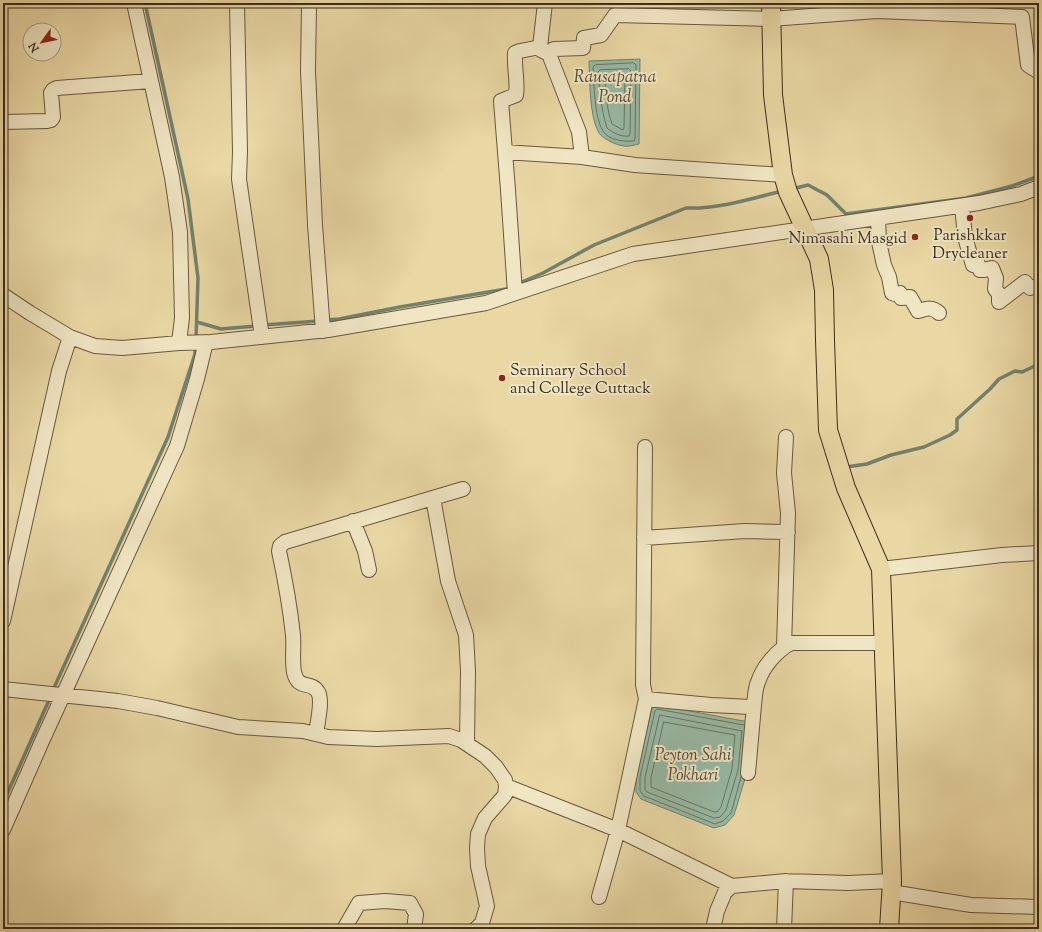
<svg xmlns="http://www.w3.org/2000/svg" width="1042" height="932" font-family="'Sorts Mill Goudy',serif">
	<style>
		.water { fill: #97baa5; stroke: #73816f }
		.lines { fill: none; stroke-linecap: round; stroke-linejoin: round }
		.shore { stroke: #6a7362; stroke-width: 1 }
		.stream { stroke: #73816f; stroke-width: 3.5 }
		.minor-casing { stroke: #685740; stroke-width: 16 }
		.major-casing { stroke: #3d2c1f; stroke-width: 20 }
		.minor { stroke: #f1e6c4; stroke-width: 14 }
		.major { stroke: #e9d8a4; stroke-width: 18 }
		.poi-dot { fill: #8f2418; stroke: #f1e6c4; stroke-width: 1.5 }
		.labels { text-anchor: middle; stroke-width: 4; stroke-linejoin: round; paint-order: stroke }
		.poi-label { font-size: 16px; fill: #3d2c1f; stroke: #f1e6c4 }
		.water-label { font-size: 17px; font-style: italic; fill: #4f483a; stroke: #f1e6c4 }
	</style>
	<rect width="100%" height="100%" fill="#e9d8a4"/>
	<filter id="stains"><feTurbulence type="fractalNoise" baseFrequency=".005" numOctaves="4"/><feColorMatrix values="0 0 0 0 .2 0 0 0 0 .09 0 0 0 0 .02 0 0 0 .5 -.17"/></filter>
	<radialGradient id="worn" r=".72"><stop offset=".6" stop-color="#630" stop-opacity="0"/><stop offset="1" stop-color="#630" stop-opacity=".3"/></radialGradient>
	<path class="water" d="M640,59L639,144C634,145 628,147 624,146C616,145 603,139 599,133C589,116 590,80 589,61Z
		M657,705L749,722L747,772L734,815L725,825L714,828L641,799L636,792V777L652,708Z"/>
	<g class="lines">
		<path class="shore" d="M634,63L636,65L635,139L634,141C624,142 608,140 603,131C594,117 594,83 593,67L595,65Z
			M629,69L631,71L630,135L629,136C621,137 613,133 607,128C601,109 600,91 598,72L600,70Z
			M607,75H623L625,76L624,128L623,130L612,124L609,114L606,98L605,78Z
			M660,715L742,731L738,770L726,810L720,817L714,818L647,792L645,790V778Z
			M664,722L735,735L732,769L721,807L717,812H714L651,787V778Z
			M741,777L731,813L723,821L715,824L644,796L640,791V777L655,711L657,709L744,725"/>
		<path class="stream" d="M145,3L188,199L198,278L196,339
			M792,189L808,185L827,195L846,214L966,198L1012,186L1039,176
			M517,284L543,273L594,245L686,208C719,209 750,199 782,191
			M325,320L339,319L400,307L506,289L512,286
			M197,322L221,329L257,326
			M263,325L319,321
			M846,467L867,464L891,455L924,447L950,435L957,430V419L990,389L999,379L1015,371L1022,372L1039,364
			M53,690L168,437L195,354V345
			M3,803L50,698"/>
		<defs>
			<path id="minor" d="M134,3L172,177L180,232L182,318L179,343
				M237,3L240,152L239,179L262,337
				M309,3L308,71L315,225L323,331
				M545,3L540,47L541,50L549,54L579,132L582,157
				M549,54L552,50L554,49L583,48L584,38L601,35L615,15L771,19L877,11L1022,17L1028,65L1039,72
				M3,122L47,121L51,120L53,117L51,93L53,90L57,88L151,81
				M505,152L582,157L635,165L783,175
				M962,206L965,237L973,265L978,264L980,270H984L992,268L996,278L995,289L999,294V302L1025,282L1030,288L1039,286
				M878,218L879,242L884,265L889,277L892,293L895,294L900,293L901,298L910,297L918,311C926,309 932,306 939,313
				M515,293L508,190L501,101L516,95C518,81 514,68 515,53L520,51L540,47
				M3,295L30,313L70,337L95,346L122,348L179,343L211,342L328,330L486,303L633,254L979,203L1021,194L1039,187
				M645,447L643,685L646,699
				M433,498L448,581L466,635L468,671L467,744
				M353,521L365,551L369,570
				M644,538L745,531L788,532
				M881,569L1002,555L1039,553
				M3,621L59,371L70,337
				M784,647L788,513L784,473L786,437
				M3,689L118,701L157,708L238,727L303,731L328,737L377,739L449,736L461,740L485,756L496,767L505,780L506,786L505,795L485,818L478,834L477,848L478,866L487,906L482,923L476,929
				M316,734C317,725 323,700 318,692C311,680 298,691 294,672C292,660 294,647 293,635C290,607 285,579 279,551L280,546L285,542L463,489
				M748,773L754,705
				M506,786L618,830L732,886
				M3,830L43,739L177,446L197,379L206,342
				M891,892L971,905L1039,907
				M599,897L618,830L646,699L711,705L751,707L754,705C755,697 755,689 758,682C763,667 776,651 791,643H883
				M344,929L359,903L385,901L410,903L416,914L414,929
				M713,929L717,911L725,892L732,886L786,881L848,883L892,881
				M784,929L786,881"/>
			<path id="major" d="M771,3L773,95L783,175L788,192L819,259L824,290L825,340L828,430L846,488L881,569L892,881L889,929"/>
		</defs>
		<use href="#minor" class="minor-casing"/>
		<use href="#major" class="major-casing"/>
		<use href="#minor" class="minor"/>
		<use href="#major" class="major"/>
	</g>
	<g class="poi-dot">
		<circle cx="970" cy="218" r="4"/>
		<circle cx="915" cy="237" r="4"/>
		<circle cx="502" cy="378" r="4"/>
	</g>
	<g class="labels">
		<g class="poi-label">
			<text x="970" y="240">Parishkkar<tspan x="970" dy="18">Drycleaner</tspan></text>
			<text x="907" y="243" text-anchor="end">Nimasahi Masgid</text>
			<text x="510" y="375" text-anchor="start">Seminary School<tspan x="510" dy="18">and College Cuttack</tspan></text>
		</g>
		<g class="water-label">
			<text x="615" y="82">Rausapatna<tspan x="615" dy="20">Pond</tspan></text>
			<text x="693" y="760">Peyton Sahi<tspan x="693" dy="20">Pokhari</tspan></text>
		</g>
	</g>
	<rect width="1042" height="932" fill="none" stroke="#e9d8a4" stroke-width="16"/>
	<rect x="4" y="4" width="1034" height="924" fill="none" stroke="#3d2c1f" stroke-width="2"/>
	<rect x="8" y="8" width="1026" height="916" fill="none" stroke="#3d2c1f"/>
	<g transform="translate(42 42) rotate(237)"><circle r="19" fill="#f1e6c4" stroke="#a99c82"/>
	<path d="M0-3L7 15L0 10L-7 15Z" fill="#8f2418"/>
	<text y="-6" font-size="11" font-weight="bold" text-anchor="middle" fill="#3d2c1f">N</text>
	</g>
	<rect width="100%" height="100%" filter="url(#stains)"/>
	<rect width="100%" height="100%" fill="url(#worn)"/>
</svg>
